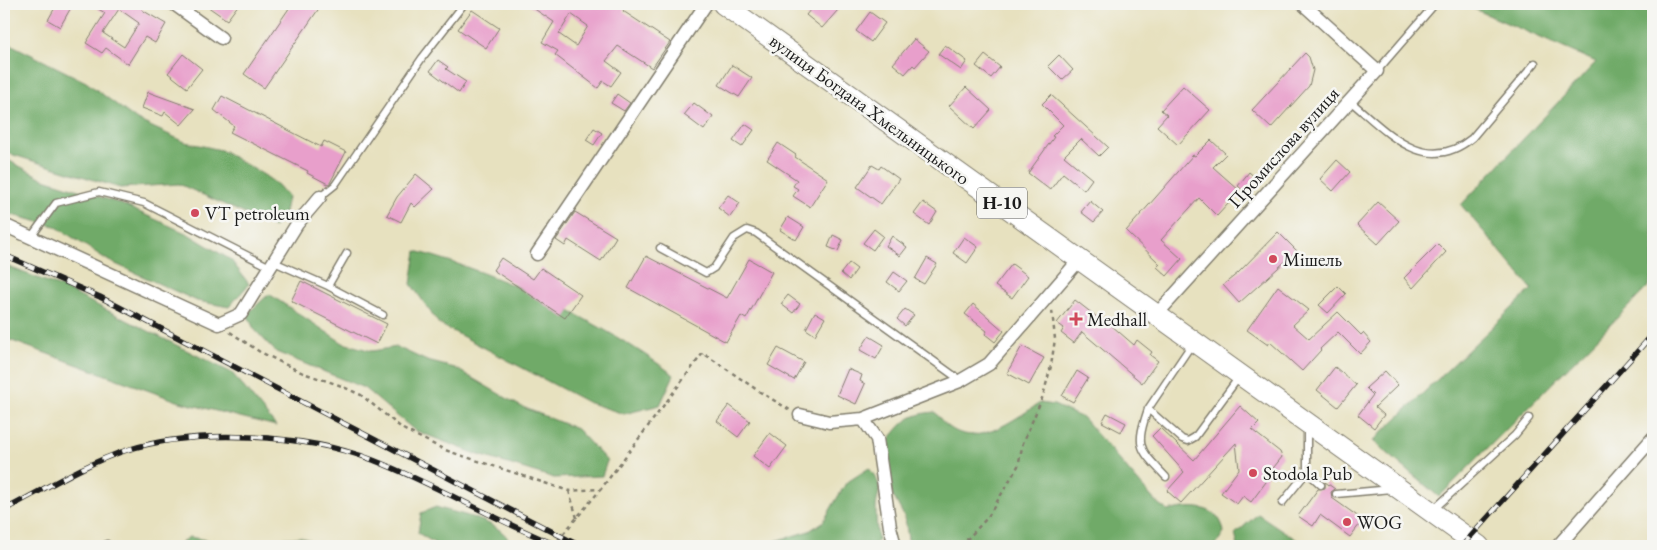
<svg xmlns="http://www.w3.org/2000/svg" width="1657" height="550" font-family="'EB Garamond',serif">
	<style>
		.forest { fill: #70aa68; stroke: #466342 }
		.building { fill: #e89fcb; fill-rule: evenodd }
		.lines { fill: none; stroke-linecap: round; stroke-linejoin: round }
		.lane-casing { stroke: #827e6e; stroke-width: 9 }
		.street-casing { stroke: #827e6e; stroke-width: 15 }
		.primary-casing { stroke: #827e6e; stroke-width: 22 }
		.path { stroke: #827e6e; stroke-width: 2.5; stroke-dasharray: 4 4; stroke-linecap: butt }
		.lane { stroke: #fff; stroke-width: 6 }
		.street { stroke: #fff; stroke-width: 12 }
		.primary { stroke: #fff; stroke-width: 20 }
		.rail-casing { stroke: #1c1c1c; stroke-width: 5.5 }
		.rail { stroke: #f6f6f2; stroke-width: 4; stroke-dasharray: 11; stroke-linecap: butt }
		.poi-dot { fill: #d1495b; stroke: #f6f6f2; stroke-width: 2 }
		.labels { text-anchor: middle; stroke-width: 5; stroke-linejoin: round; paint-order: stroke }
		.shield { fill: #f6f6f2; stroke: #5d5d5c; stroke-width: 1 }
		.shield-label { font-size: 18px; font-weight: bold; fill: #1c1c1c }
		.street-label { font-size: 19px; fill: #1c1c1c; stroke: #f6f6f2 }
		.poi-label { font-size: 19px; fill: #1c1c1c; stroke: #f6f6f2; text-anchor: start }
	</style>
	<rect width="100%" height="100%" fill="#f6f6f2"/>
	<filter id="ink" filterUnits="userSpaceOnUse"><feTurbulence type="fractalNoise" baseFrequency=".02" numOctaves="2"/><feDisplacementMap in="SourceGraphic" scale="10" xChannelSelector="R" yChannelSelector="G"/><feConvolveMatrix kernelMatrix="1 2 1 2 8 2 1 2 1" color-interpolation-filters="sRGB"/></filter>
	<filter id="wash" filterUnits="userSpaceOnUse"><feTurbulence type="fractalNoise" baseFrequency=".0096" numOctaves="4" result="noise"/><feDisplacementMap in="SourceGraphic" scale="20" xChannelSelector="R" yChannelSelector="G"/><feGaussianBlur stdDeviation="1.12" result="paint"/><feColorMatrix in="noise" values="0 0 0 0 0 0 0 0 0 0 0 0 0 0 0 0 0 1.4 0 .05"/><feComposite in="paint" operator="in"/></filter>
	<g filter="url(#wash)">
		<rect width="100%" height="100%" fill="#e7e1bf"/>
		<path class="forest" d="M1463,4H1653V276L1647,288L1439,497L1373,441L1532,289L1461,205L1596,62Z
			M4,41L86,82L137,120L185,142L221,150L264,175L278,185L288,197L285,212L274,227L179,184L120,188L4,152Z
			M4,158L44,179L119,203L188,234L231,260L249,284L229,307L197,301L109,261L55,226L4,213Z
			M416,251C502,275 602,321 674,375L660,405L624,414L587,402L439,324L411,284Z
			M4,265L61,287L232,373L276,426L180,402L4,338Z
			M269,294L343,343L372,351L397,347L427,361L455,368L520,406L577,429L607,461L602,476L554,478L476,454L414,430L364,388L276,352L254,329L247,314Z
			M1040,403L1054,405L1083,418L1155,501L1168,511C1190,505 1220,504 1224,532L1215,546H909L905,518L891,492L887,442C903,422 908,414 935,412C966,457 1005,425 1040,403Z
			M869,468C887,492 876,489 876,512C876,521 877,530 878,540L873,546H759L809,531L823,522L846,483Z
			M436,507C460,515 503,520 512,546H439L418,533L421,513Z
			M1258,514L1306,546H1238L1235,534Z
			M189,537L218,542L229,546H177Z
			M301,537L325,546H265L285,538Z"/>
		<g id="blocks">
			<path class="building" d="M57,4H73L60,27L48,20Z
				M90,4H138L143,7L142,10L166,24L155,43L145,37L128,64L106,48L102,53L86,43L105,13ZM119,9L139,23L124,47L103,33Z
				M204,4H239L227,20Z
				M292,4H322L264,88L244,74Z
				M527,4H628L623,11L670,42L652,68L618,46L606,61L621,72L611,86L603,81L598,88L555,55L558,51L542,42L554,22ZM571,14L588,26L576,46L559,34Z
				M815,4H831L838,10L822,28L806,15Z
				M472,10L499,28L486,48L458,29Z
				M870,12L885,23L871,42L856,31Z
				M914,39L929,51L915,67L913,65L905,74L893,64Z
				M945,45L967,61L961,70L938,54Z
				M1305,53L1309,57L1313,70L1309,86L1271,128L1252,110Z
				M183,54L202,69L187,88L168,73Z
				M985,55L1000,67L991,78L976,66Z
				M1059,55L1073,70L1062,80L1048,66Z
				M438,60L448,67L446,69L466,82L459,93L430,71Z
				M732,65L752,78L739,97L719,85Z
				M1183,86L1210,110L1178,145L1157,126L1167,115L1161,110Z
				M966,87L991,110L974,129L949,106Z
				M148,92L195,109L181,125L165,112L163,116L142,108Z
				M617,94L630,103L624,111L611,103Z
				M1051,95L1108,147L1099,156L1081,139L1064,156L1092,179L1084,190L1063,173L1050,190L1028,173L1054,137L1052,136L1063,125L1042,104Z
				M222,96L321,147L324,141L346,152L330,183L328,184L307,173L308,171L230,132L234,126L214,110Z
				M694,103L713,117L704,130L684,115Z
				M745,124L754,130L742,147L733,141Z
				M594,128L602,133L594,145L586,140Z
				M1211,140L1226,154L1213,167L1240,191L1217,216L1199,198L1161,240L1182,259L1167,276L1157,267L1160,264L1126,231L1193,155L1195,156Z
				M778,143L796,155L795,157L828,179L810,207L793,196L798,189L793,186L797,180L767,160Z
				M1337,160L1350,172L1333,191L1320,179Z
				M872,165L879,169L881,166L899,179L881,204L857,187Z
				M1249,172L1257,179L1246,193L1238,186Z
				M416,174L434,189L415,207L411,203L401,222L387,215L397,197Z
				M728,195L740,203L730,217L718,208Z
				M1090,201L1103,212L1094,222L1081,212Z
				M923,202L937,212L929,225L914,214Z
				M1378,202L1399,221L1378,244L1357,225Z
				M575,212L616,237L601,261L568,240L565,246L556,240Z
				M788,217L804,227L796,240L780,230Z
				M874,229L883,236L873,250L863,243Z
				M1278,232L1297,251L1239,303L1223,285L1238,273Z
				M833,235L843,240L838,251L828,247Z
				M892,236L907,247L900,256L886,246Z
				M964,237L978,247L967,263L953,253Z
				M1438,244L1446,252L1413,288L1404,278Z
				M646,256L727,298L749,259L772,272L746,319L741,316L726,342L628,288Z
				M501,258L533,279L541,268L581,295L565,318L493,270Z
				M927,258L937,264L924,284L915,279Z
				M849,263L857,269L849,280L841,273Z
				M1012,264L1028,276L1012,298L995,286Z
				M894,272L907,281L899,291L887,282Z
				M301,281L387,324L377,344L291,301Z
				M1278,286L1309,310L1293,325L1309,339L1338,312L1361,335L1363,333L1371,342L1360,354L1338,332L1320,349L1321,350L1302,371L1270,342L1268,345L1247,330Z
				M1338,286L1346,294L1328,313L1319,305Z
				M788,295L800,304L793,313L781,304Z
				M1075,300L1102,321L1104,319L1134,345L1137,340L1152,352L1150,355L1158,361L1142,383L1082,332L1074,343L1061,333L1064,328L1057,323Z
				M973,304L1004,331L995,342L985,334L987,331L965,314Z
				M905,309L914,315L905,326L897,319Z
				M815,312L825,318L815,335L806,329Z
				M869,336L884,345L876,359L860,350Z
				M1022,346L1044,358L1029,385L1007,373Z
				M778,348L804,362L794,380L768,365Z
				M1335,367L1356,385L1338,407L1317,390Z
				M848,369L862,375L860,381L865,384L856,404L837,395Z
				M1077,371L1088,378L1073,402L1062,396Z
				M1385,371L1398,385L1375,407L1384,415L1374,428L1358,415L1373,395L1366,388Z
				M729,405L750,421L738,437L717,421Z
				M1240,406L1259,423L1252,430L1280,452L1282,457L1266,477V482L1251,502L1243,496L1237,504L1221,493L1239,469L1236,443L1181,503L1167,491L1184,472L1152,436L1160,428L1194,460Z
				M1107,413L1126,423L1121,432L1102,422Z
				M770,433L787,446L770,469L753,456Z
				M1325,482L1335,489L1331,492L1332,498L1363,520L1350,537L1320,515L1313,526L1298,516L1318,489L1325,488Z"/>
		</g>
	</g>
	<g filter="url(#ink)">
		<use href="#blocks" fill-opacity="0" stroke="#827e6e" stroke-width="1"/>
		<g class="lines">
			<defs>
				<path id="lane" d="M1377,71L1435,4
					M1350,101C1386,131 1425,177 1472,138L1535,63
					M320,197L335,185L422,58L464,4
					M31,237L56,203L99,192L144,203L270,267
					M660,248L706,273L714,268L734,238L747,230L756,233L960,380
					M274,262L328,286L347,253
					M328,286L383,315
					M1192,344L1148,409L1182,439L1188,441L1195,437L1239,377
					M1148,409C1135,448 1139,448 1166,477
					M1307,426V472L1321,485
					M1336,494L1392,489
					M1282,503L1307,472
					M1433,510L1515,435L1529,418
					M105,546L107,544"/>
				<path id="street" d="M174,4L221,38
					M4,225L219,324L241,314L297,224L320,197
					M537,254L706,4
					M1157,314L1377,71L1303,4
					M800,415L829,422L863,419L960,381L989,364L1080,259
					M863,419L877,439L890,527L895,546
					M1558,546L1653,438"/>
				<path id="primary" d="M723,4L1479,546"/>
			</defs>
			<use href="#lane" class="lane-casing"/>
			<use href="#street" class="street-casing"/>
			<use href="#primary" class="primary-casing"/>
			<path class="path" d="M230,332L260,352L303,373L339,385L361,395L403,429L445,450L569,491L601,489
				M569,491L577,518
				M553,546L601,489L703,353L760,392L790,410
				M961,546L988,517L1018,466L1023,443L1043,396L1051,366L1055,339L1052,310"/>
			<use href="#lane" class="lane"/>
			<use href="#street" class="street"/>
			<use href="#primary" class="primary"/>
			<defs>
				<path id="rail" d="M4,255L100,297L580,546
					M4,510C43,490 84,464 127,450C196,428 305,434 373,460C437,485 496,521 559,546
					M1462,546L1653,334"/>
			</defs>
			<use href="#rail" class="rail-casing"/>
			<use href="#rail" class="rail"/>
		</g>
	</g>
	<g class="poi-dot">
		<circle cx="195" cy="213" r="5"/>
		<circle cx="1273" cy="259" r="5"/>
		<path d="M1073.5 311.5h5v5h5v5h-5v5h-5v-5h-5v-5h5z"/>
		<circle cx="1253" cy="473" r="5"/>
		<circle cx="1347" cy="522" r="5"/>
	</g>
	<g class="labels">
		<rect class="shield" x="977" y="187.5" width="50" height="31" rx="4"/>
		<g class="shield-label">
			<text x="1002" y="209">Н-10</text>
		</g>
		<g class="street-label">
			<text transform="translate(870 109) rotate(36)" y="7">вулиця Богдана Хмельницького</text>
			<text transform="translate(1283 147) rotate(-48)" y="7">Промислова вулиця</text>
		</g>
		<g class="poi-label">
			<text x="205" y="220">VT petroleum</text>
			<text x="1283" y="266">Мішель</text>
			<text x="1087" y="326">Medhall</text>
			<text x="1263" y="480">Stodola Pub</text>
			<text x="1357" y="529">WOG</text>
		</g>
	</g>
	<rect width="1657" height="550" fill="none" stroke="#f6f6f2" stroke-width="20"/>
</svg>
